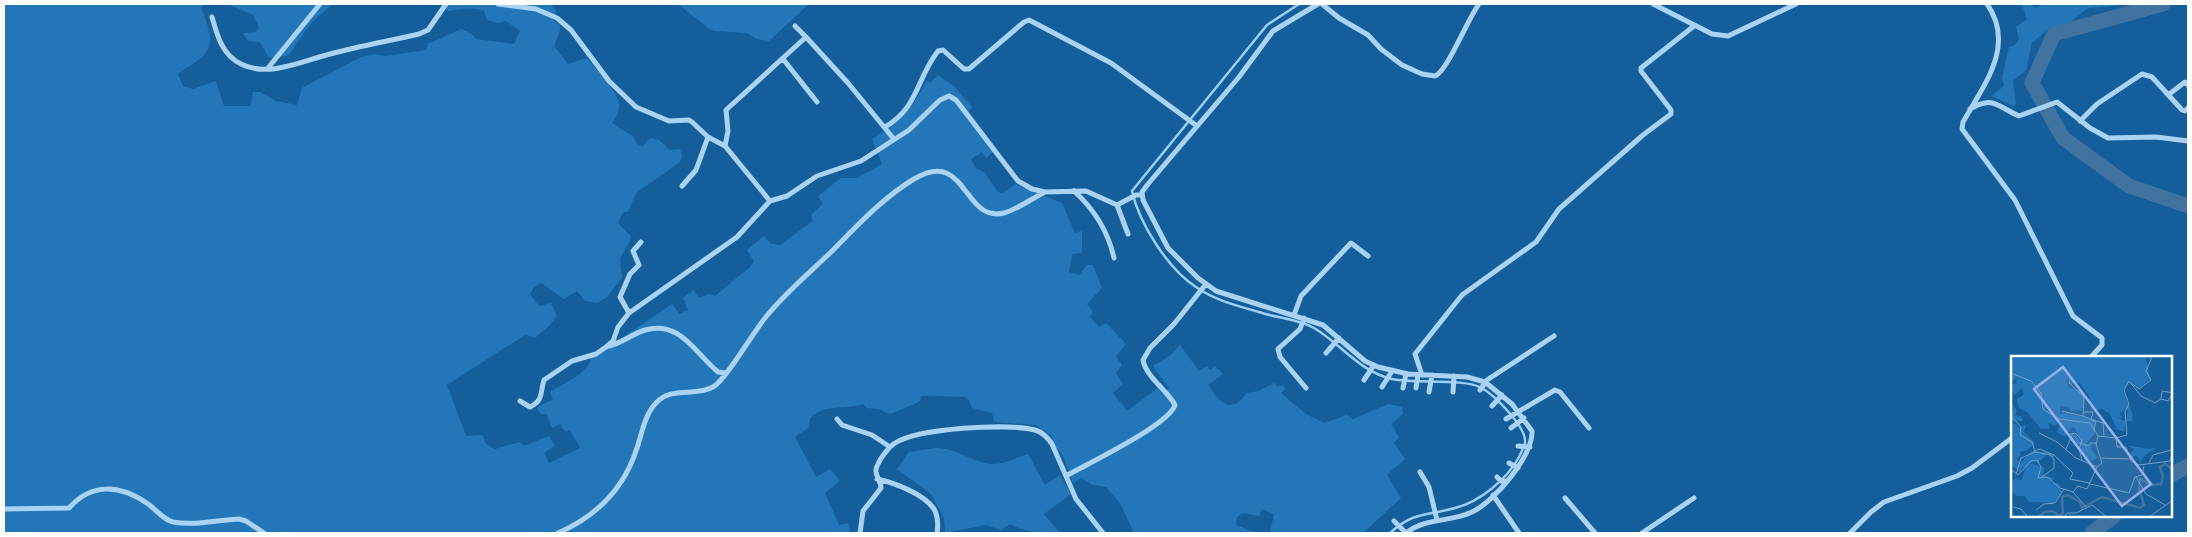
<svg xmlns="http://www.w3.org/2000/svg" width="2192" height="537" font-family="Overpass,sans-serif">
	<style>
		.green { fill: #2377b8 }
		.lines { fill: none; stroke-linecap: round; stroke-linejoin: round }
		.stream { stroke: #9ccff6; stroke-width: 2.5 }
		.river { stroke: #40739f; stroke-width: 15 }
		.street { stroke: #aad3f3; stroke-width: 5 }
		.inset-river { fill: none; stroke: #40739f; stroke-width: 2.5 }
		.inset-road { fill: none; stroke: #729ec3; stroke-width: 1 }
		.view { fill: #99afed; fill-opacity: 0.15; stroke: #99afed; stroke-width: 2.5 }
		.inset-edge { fill: none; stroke: #fff; stroke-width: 2.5 }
	</style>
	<rect width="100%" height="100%" fill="#145e9b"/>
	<path class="green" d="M4,4H205L201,7C207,24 218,44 201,58C194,64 185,68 178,74L183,86L193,89L216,81L224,106H251L253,92H260L276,101L297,105L302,88L361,57L374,54L386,56L426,50L428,44L461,29L472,34L476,39L514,44L520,31L506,21L498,23L487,20L484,11C472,7 460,9 448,11L446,9L449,4L551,5L557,11L553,20L560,25V31L554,46L568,64L587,58C595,69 619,92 619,105C620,112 615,118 612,123L634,137L636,143L642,147L650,138L659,140L670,150L680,149L682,156L680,162L636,193L628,212H623L618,223L631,236L630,241L620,258L622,278L607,297L597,303L585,301L577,291L564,299L541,283L534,287L530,294L539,306L551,303L557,316L549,326L535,338L525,335L447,385L466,436L482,435L486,444L495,449L520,442L524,446L549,436L555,446L544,453L549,463L580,448L570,430L565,432L560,424L552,428L547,414H541L537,409L540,405L553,400L550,392C562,384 588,374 591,358L615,339L619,340L672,304L680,314L688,310L683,298L693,290L699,298L709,294L715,296L750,267L754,261L747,250L764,236L771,244L780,245L813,221L811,215L823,204L818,196L841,178H857L882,164L872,139C898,124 914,108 926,81L930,83L938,75L955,87L972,107L969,112L997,149L986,158L982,152L971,159L976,168L985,173L998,192L1003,193L1015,184L1062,203L1075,233L1082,231V253L1072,254L1069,272L1079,275L1087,265H1093L1102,288L1087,304L1093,312L1090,317L1099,327L1106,323L1126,344L1116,356L1122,365L1116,373L1123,384L1113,393L1127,411L1158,388L1162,394L1169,388L1153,366L1171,355L1180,345L1199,371L1207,366L1210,370L1215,366L1223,374L1208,385C1212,390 1216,398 1222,402C1231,409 1242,402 1246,393L1259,391L1274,383L1278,387L1283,385L1285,389L1281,393L1306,414L1324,423L1347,415L1353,419L1388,404L1402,407L1403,414L1391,424L1399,437L1394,443L1405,459L1387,475L1401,498L1363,533H1270L1274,514L1262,509L1259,516L1243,513L1237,517L1236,525L1257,533H1134L1120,503L1106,487L1093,485L1081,478L1073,483L1063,456L1057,448H1052V436L1036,425L994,422L992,413L972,408L969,400L966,397C953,397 931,395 921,396L920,401L917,403L890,414L878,409L867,408L863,404C846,410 822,403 810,419L808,428L795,437L816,477L830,469L840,481L825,493L839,525L848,523L850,533H4Z
		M228,4H333L311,23L288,56L269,58L260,42L248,41L243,33L256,32L259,28L253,15Z
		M678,4H809L769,41L757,39L747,33L716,31L709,29Z
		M2025,4H2030L2035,8L2044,4H2119L2114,6L2088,8L2070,22L2047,30L2032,43L2026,70L2013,81L2016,104L2014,106L1991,96L2004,86L2002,77L2009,47L2015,45L2019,39L2016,27L2027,19L2022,5Z
		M935,448C957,447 975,465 995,464C1005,464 1018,457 1028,454L1045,485L1060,475L1071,494L1044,514L1060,533C1042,533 1026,533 1010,524L1001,530L986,525L945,533L944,518L931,494L897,469L909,452Z"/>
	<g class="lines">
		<path class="stream" d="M1299,4L1267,25L1132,191C1139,223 1168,269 1196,287C1214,300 1238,306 1259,312C1276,318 1299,319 1314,328C1341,344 1360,372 1392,379C1416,384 1464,378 1482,388C1495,396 1527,427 1525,443C1524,447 1521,453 1519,457C1507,479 1480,502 1455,508C1427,516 1414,511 1390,533"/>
		<path class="river" d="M2163,4L2054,34L2032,83L2063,138L2129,186L2188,206
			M2171,475L2188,466
			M2092,533L2114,516"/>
		<path class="street" d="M498,4L536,9L557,18L571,30L609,81L636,107L669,121L689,120L692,122L708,137L725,146L770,201L787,196L817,176L861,161L909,130L940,100L949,96L956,100L1018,181L1032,189L1045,192L1086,191L1117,205L1136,195H1142
			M1318,4L1273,31L1239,77L1148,184L1142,192L1143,200L1168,248L1198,278L1216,291L1323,325L1365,361L1378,367L1408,374L1467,377L1485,382L1512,404L1532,431C1533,456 1494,502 1472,512C1449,523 1426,517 1406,533
			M1322,4L1339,18L1368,35L1381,49L1402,65L1422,74L1435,76C1447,72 1468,18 1479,4
			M1653,4L1712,34L1728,36L1796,4
			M1987,4C2016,45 1984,85 1963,122L1962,129L2015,200L2073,316L2102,338V345L2091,357
			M212,17C217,35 222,55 241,64C268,78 302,61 330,54C359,46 389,41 419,34L428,30L446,4
			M795,26L806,37
			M783,59L817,102
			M268,68L320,4
			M2168,95L2185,82L2188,85
			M1970,109C1994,95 1998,107 2019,116L2057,102L2090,128L2108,138L2156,137L2188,141
			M2080,121L2097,104L2142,74L2152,77L2182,110L2185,111L2188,108
			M885,127C919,107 916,79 938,51L943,50L964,69H969L1024,22L1029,20L1111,63L1197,126
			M725,146L728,131L726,110L806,37L848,83L893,138
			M682,186L696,170L708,137
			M1074,191C1095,210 1108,231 1114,258
			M1117,205L1128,234
			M629,313L620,297L630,274L639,265L633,251L641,242
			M1294,315L1301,296L1351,243L1368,256
			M1304,318L1300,329L1278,349L1280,357L1306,388
			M609,346C622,343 632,334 645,330C680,320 695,353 718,372L725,373
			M1326,353L1339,338
			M1422,375L1415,354L1462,295L1536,242L1559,209L1643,135L1671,114V110L1641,71V68L1694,26
			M1364,380L1374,365
			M1382,387L1392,371
			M1403,388L1406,374
			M1416,388L1418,375
			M1480,390L1487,380L1554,336
			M1429,392L1432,375
			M1453,392L1454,376
			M520,401L530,407C544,400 540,392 544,380L572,361L596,354L606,347L613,341L618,327L629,313L737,237L770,201
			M1492,406L1502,395
			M837,419L842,425L872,435L890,447
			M1506,419L1555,390L1560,392L1589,428
			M1511,428L1524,418
			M1518,446L1530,447
			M1509,463L1518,468
			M1420,472L1429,487L1437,520
			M1066,476C1087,464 1169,425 1175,405C1167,390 1146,377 1143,360L1150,348L1174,324L1206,284
			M1497,477L1501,481H1505
			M877,479C895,483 924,494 934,509C938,516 938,526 937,533
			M1493,495L1519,533
			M1565,498L1595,533
			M4,509L69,508C92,482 121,485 148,504C157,510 162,519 173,522C193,526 218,520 239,519L246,521L264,533
			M1394,521L1406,533
			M558,533C597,516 624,489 637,448C642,433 645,414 656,403C671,386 695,397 713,387C725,381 754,331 765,318C784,294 807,275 829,254C856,227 881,199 914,179C967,147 962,223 1004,213C1016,210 1033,198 1045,192
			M860,533L863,511L881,488C881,479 872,474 878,464C881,457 889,447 895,443C919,428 1007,423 1035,430C1042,432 1048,438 1052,444L1076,499L1103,533
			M1642,533L1694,498
			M1850,533L1871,512L1884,502L1957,476L1972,468L2012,438"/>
	</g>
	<g transform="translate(2011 356)">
		<rect width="161" height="161" fill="#145e9b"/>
		<path d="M3,2L135,1L139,23L128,32L119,24L112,34L122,59L121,65H115L117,52L109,57L111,62L105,61L114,65L113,76L106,73L99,58L91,53L81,54L78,40L69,27L59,28L60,22L55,24L58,31L70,35L74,41L71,54L60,55L58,51L49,50V59L52,56L85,64L83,78L75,88H81L80,93L87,102L78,106L74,105L75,99L70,98L69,88L65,90L61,83L63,78L70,86L64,72L60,71L54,81L46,76L49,69L47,65L45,70L37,67L39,73H30L17,57L7,51L6,43L13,38L10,32L4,39L0,34V29L6,27L5,23L0,26V4ZM1,47L6,55L4,59L10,60L12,65L0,66L9,71L15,69L13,76L24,87L15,95L9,96L10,99L6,103L9,108L20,95L37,96L43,99L42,102L36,98L28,106L17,107L33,111L32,120L43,122L40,127H47L51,136L43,147L18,146L14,140H6L0,135V121L2,126L5,121L10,125L15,112L11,111L10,117L0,109V55H2ZM116,90H121L138,93L143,92L144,93L134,99L130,106L125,100L120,102L118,99L123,93Z" fill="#2377b8"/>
		<path class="inset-river" d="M27,161L34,156L41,155L49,160L52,157L51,141L56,139L69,146L71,152L91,141L129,152L133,149L128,132L129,123L141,129L150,128L152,120L149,111L154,108L160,112L162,124"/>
		<path class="inset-road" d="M0,17L20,25L30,37L32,53L41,59L48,63L79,67L84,75M59,23L58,27L73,41L72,60L85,66L83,73L87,80M118,25L130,40L144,47L150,43L157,45L162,37M150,43L151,35L162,37M0,44L1,61L10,71L9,79L21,86L24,96L40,99L43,104V112L31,121M51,55L72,60M73,56H82L80,64M82,64L92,67L93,80M28,77L46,86L65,102L86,111M57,79L64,77L71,84L68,93L71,104M87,80L105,82L106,91H115L120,105L128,109L159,105L162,94M105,82L116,79L114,56L118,48L113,34L118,25L128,33L140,24L135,15L141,1M69,87L77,90L79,87H85M55,93L62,77M23,95L29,93L43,99M43,99L62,117L59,123L79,127M89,102L119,103M138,107L142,99L160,94M86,111L91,107L85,88L87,80M0,113L7,119L20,105L26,104L30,111L27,122L36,121L49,132L62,136M5,118L10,102L24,96M125,121L135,138L154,149M79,128L118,137L124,121L131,119L133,110M2,151L10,153L16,160M76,152L62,136L67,130L76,133L86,111M25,154L33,148L44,147L53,133M53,161L56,157H65L81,149L96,161M138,161L162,144"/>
		<path class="view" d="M52,11L140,128L111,150L23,33Z"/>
		<rect width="161" height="161" class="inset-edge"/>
	</g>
	<rect width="2192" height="537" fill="none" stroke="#ffffff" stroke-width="10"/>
</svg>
